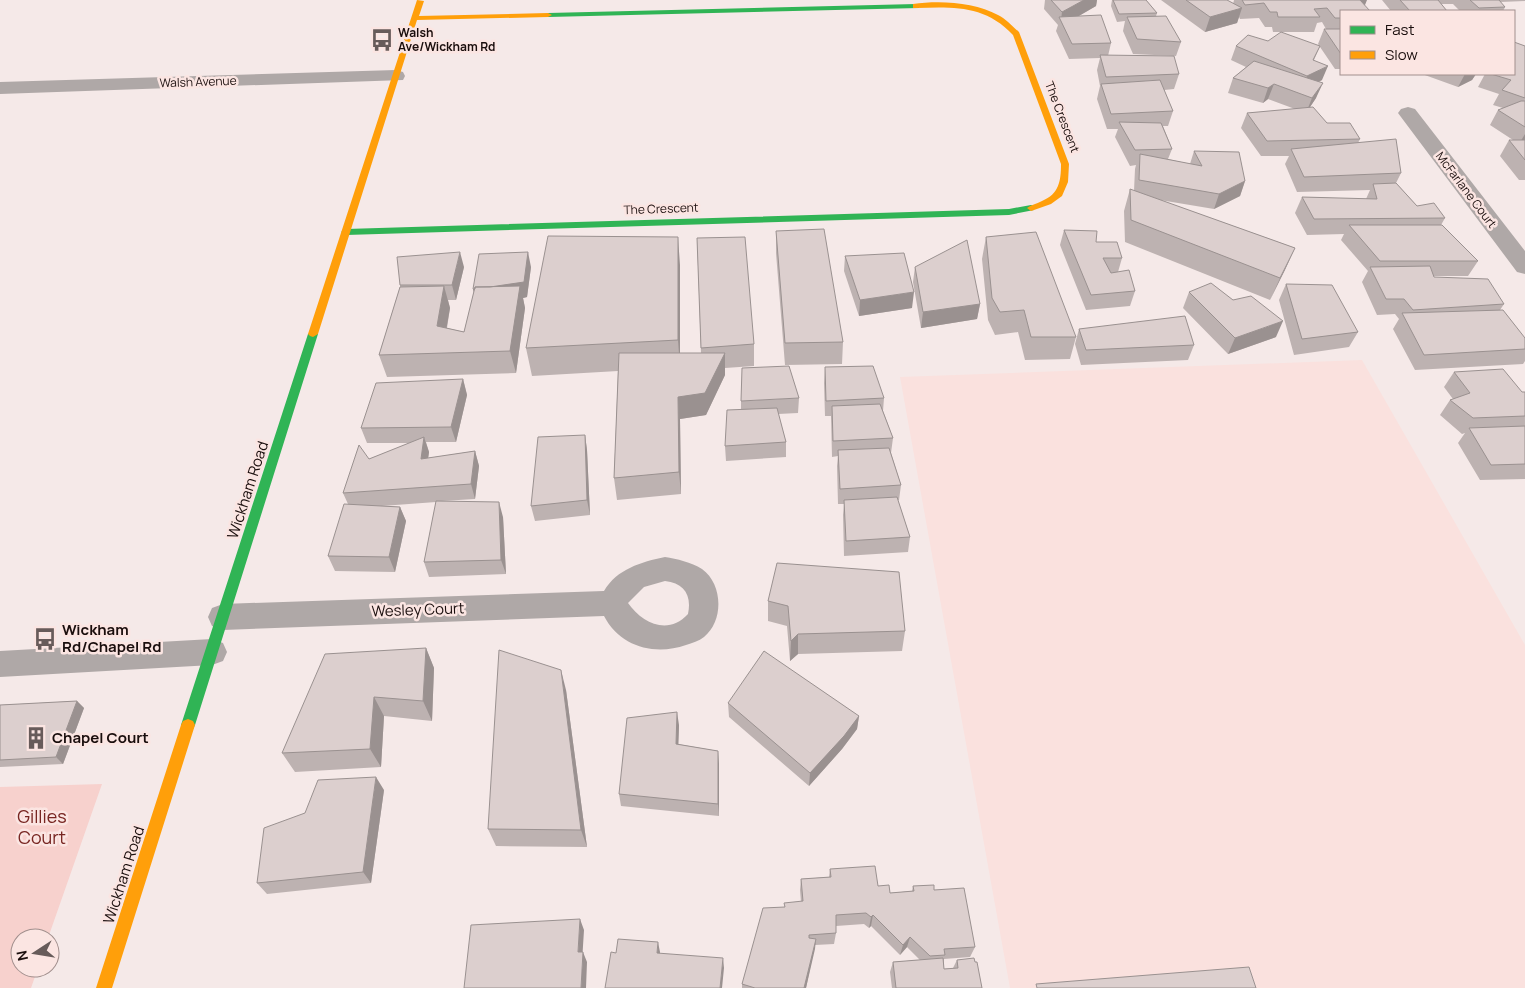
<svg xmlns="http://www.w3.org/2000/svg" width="1525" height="988" font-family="Manrope,sans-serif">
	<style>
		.built { fill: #fae1de }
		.green { fill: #f7d1cd }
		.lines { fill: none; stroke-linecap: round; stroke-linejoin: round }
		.street { fill: #afa8a7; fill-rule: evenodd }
		.fast { fill: #30b455; fill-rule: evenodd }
		.slow { fill: #ff9f0a; fill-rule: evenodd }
		.wall { fill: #bdb2b1 }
		.shaded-wall { fill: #9a9190 }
		.building { fill: #dccfce; stroke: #9a9190 }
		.labels { text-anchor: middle; stroke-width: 5; stroke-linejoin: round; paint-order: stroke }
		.far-poi-label { font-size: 12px; font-weight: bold; fill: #1a0e0d; stroke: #fbe5e2; text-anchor: start }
		.far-street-label { font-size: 12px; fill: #1a0e0d; stroke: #fbe5e2 }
		.street-label { font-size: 15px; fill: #1a0e0d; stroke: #fbe5e2 }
		.poi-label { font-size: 15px; font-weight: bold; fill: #1a0e0d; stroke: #fbe5e2; text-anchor: start }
		.near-park-label { font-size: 18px; fill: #782622; stroke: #fbe5e2 }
	</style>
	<rect width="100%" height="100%" fill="#f5e9e8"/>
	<path class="built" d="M1362,360L1525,645V988H1010L900,377Z"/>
	<path class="green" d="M102,784L48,938H20V968H38L31,988H0V787Z"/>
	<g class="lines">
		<path class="street" d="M396,70L403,72L405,76L403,80L0,94V82Z
			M1408,107L1415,109L1525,251V274L1517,272L1401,117L1398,113L1401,109Z
			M665,557C677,559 691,562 702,569C723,584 724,621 704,637C699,641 692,643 686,645C655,656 620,647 604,616L223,630L212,626L208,617L212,608L223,604L604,591C617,569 641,562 665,557ZM665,581C684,583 692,595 688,614C668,636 642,623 628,603L644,587Z
			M212,639L223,643L227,652L223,661L212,665L0,677V651Z"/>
		<path class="fast" d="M916,4H919V8L548,17L544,15L548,13Z
			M1031,205L1034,206V210L1009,215L346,235L341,232L346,229L1009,209Z
			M313,331L318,334L195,725L193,729L188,731L183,729L181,725L308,334Z"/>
		<path class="slow" d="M417,0L424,1L419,16L548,13L552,15L548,17L417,20L318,334L313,337L310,336L308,334Z
			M913,4C939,0 975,2 998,15C1006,19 1012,26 1019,32L1069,164L1068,182L1062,196L1051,204L1034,210L1031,211L1027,208C1031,205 1036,204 1042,201C1059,194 1061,181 1061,164L1013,35C985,5 954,7 916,8H913Z
			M188,719L193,721L195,725L112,988H96L181,725L183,721Z"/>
	</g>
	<path class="wall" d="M1045,0H1097L1096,6L1079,16L1111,43L1108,56L1179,74L1174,89L1164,90L1173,111L1168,126H1163L1172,149L1168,159L1190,164L1194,151L1245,181L1240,196L1214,209L1160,200L1295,248L1270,300L1125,242L1124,211L1130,189L1134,191L1135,169L1136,165L1130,166L1115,137L1118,129H1107L1097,99L1100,86L1097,70L1100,58L1069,59L1056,31L1058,25L1044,9Z
		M1112,0H1146L1157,13L1156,16L1181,42L1176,56L1133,54L1123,31L1125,21L1117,22L1111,6Z
		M1161,0H1227L1233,4L1234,0H1367L1341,11V69H1335L1318,44L1324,29H1326L1322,22L1317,23L1314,32H1273L1272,27H1265L1259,18L1240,19L1239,17L1237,23L1205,32Z
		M1382,0H1525V1L1500,2L1505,7L1503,11H1460L1453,4H1441L1447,11H1391Z
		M1268,41L1320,46L1314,60L1322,80L1319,82L1316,98L1310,107L1327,123L1360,139L1358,143L1401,173L1396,183L1417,206L1445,218L1441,225L1478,261L1468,276H1434V277L1504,304L1500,310L1525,349V361L1523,364L1415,370L1393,329L1399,319L1395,314L1377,315L1362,282L1368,271L1341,240L1344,234L1307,235L1295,213L1302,197L1366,199L1370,190L1297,192L1285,164L1289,156H1261L1241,128L1247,113L1295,109L1268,99L1263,103L1228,93L1233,78L1246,67L1231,60L1236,46Z
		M1525,46V180H1519L1500,156L1509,140H1513L1490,125L1498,110L1503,108L1493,105L1499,94L1478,87L1485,74H1514Z
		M1422,74H1476L1472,80L1458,87Z
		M1064,230L1096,242L1122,258L1118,272L1135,291L1130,306L1086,310L1060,245Z
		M776,231L843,342L842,364L785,365L776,253Z
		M986,237L1076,337L1070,359L1025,360L1018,332L995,335L988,320L982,259Z
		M697,238L754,344V366L725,368V375L706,415L680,419L681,494L617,500L614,478L618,371L532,376L526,348L680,265V353H701Z
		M845,256L912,308L859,316L844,271Z
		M464,267L456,300H448L450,308L447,328L464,332L474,292L473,289L531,267L527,297L523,298L525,308L516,373L387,377L379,355L400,287V285Z
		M915,267L980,304L977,319L921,328L913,282Z
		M1286,284L1358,332L1349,347L1294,355L1279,300Z
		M1189,292L1276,337L1228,354L1183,308Z
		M1079,329L1194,345L1188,360L1081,365L1075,344Z
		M825,367L884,398L883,411L893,438L891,453L901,485L899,500H898L910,537L908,552L844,556L843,515L844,504H838L837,466L838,456L832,457L831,416H825L824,383Z
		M1454,372L1522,392H1525V479L1480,480L1458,443L1465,433L1462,434L1440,415L1450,400L1453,399L1444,387Z
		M463,379L467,395L456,442H426L429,452L428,458L475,451L479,466L475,499L442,501L503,517L506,574L429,577L424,562L436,502L382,506L400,507L406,521L395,572L335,571L328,556L348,504L343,493L369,459L410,443H367L361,428Z
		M799,398L798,413L778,414L786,442V457L726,461L725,446L741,409V401Z
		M585,435L587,450L590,515L535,521L531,506Z
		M768,601L905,631L902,651L798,654L790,661L787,626L768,621Z
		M426,648L434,668L432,721L384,716L381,767L295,772L282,753Z
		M566,690L587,847L496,846L488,829Z
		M77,701L84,708L63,764L0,767V705Z
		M728,703L859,716L857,729L842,749L809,786L729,717Z
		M679,725L678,744L718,751L719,816L621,806L619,794Z
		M384,790L371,883L267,894L257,883Z
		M830,869L878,886L890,893L912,891L913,886L934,890L975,947L970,957L944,959V969L953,968L957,960L975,962L982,988H892L890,972L893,962L920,960L907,947L900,955L871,926L869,928L864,924L836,926V933L834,944L815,945L806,988H742V984L784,907L801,902L800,890L801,879L829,877Z"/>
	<path class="shaded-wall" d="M1084,0H1097L1096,6L1063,25L1061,20L1062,12Z
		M1356,0H1367L1363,10Z
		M1242,8L1237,23L1205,32L1210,17Z
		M1328,66L1322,80L1301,90L1307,76Z
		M1465,74H1476L1472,80L1458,87Z
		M1323,83L1316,98L1306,113L1312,98Z
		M1274,84L1268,99L1263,103L1268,88Z
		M1525,134V143L1519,144Z
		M1245,181L1240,196L1214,209L1219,194Z
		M678,237L680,265V368L678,340Z
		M1295,248L1285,270L1270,300L1280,278Z
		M460,252L464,267L456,300L452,285Z
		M528,252L531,267L527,297L523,298L525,308L516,373L510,351L477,304L473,289Z
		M444,286L450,308L443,348L437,326Z
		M914,292L912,308L859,316L860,300Z
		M980,304L977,319L921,328L923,312Z
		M1283,321L1276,337L1228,354L1235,338Z
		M725,353V375L706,415L680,419L681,494L679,472L678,397Z
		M463,379L467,395L456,442L451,427Z
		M585,435L587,450L590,515L587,500Z
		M424,437L429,452L426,474L421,459Z
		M475,451L479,466L475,499L471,484Z
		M499,502L503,517L506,574L501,560Z
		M400,507L406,521L395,572L389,557Z
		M798,634V654L790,661L791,641Z
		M426,648L434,668L432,721L423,701Z
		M561,670L566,690L587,847L581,830Z
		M374,697L384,716L381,767L370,749Z
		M77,701L84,708L63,764L56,757Z
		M677,712L679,725L678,757L676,744Z
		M859,716L857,729L842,749L809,786L810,773Z
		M718,751L719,764V816L718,804Z
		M376,777L384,790L371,883L363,872Z
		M873,915L871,926L869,928L871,917Z
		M580,919L584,930L582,962L578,952Z
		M910,937L907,947L900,955L903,945Z
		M816,939L815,949L806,988H804Z
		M658,942L660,952L659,963L657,953Z
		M583,952L587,962L586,988H581Z
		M723,958L724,968L722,988H720Z"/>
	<path class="building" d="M1051,0H1084L1062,12Z
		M1113,0H1146L1157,13L1119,14Z
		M1186,0H1227L1242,8L1210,17Z
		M1242,0H1360L1370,11H1341V18H1335L1327,8L1314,9L1320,17H1278L1277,12H1270L1264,3L1245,5Z
		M1400,0H1438L1447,11H1410Z
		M1470,0H1499L1505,7L1479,8Z
		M1101,15L1111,43L1072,44L1059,17Z
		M1166,16L1181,42L1137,39L1127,17Z
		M1324,29H1341V54Z
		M1281,32L1320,46L1313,60L1328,66L1307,76L1236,46L1248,35L1268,41Z
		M1514,42L1525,46V98L1502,90L1511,80L1491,74H1514Z
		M1100,55L1174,56L1179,74L1106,77Z
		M1254,61L1323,83L1312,98L1274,84L1268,88L1233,78Z
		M1160,80L1173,111L1111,114L1101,84Z
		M1521,101H1525V127L1498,110Z
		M1313,107L1327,123H1350L1360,139L1267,141L1247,113Z
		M1119,122L1161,123L1172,149L1135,150Z
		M1396,139L1401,173L1304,177L1291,149Z
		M1509,140H1525V160Z
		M1194,151L1239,152L1245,181L1219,194L1139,180L1140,154L1202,166Z
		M1396,183L1417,206L1434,203L1445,218L1314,219L1302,197L1377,199L1373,184Z
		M1130,189L1295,248L1280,278L1131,220Z
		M1349,225H1442L1478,261H1380Z
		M824,229L843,342L785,343L776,231Z
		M1064,230L1097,231L1096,242H1117L1122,258H1103L1111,273L1129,270L1135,291L1091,295Z
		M1036,232L1076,337H1031L1024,310L1000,312L992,298L986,237Z
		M548,236L678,237V340L526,348Z
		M745,237L754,344L701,348L697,238Z
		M967,240L980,304L923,312L915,267Z
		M460,252L452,285H400L397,257Z
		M528,252L524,282L490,287H475V289H473L479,254Z
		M904,253L914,292L860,300L845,256Z
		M1430,266L1434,277L1488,279L1504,304L1413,310L1404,299H1386L1370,267Z
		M1211,283L1233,300L1251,296L1283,321L1235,338L1189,292Z
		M1286,284L1332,285L1358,332L1302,339Z
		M444,286L437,326L464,332L475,287L520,286L510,351L379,355L400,287Z
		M1503,310L1525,338V349L1424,355L1402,313Z
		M1185,316L1194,345L1086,350L1079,329Z
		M619,353H725L705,393L678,397L679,472L614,478Z
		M789,366L799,398L741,401L742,368Z
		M873,366L884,398L826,401L825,367Z
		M1503,369L1522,392H1525V416L1473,418L1450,400L1470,393L1454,372Z
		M463,379L451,427L361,428L376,383Z
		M880,404L893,438L833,441L832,406Z
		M777,408L786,442L725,446L727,410Z
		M1525,426V464L1491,465L1469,428Z
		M585,435L587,500L531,506L538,437Z
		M424,437L421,459L475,451L471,484L343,493L359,445L369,459Z
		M889,448L901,485L840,489L838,450Z
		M897,497L910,537L846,541L844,500Z
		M436,501L499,502L501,560L424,562Z
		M344,504L400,507L389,557L328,556Z
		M777,563L899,572L905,631L798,634L791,641L788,606L768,601Z
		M426,648L423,701L374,697L370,749L282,753L325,654Z
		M499,650L561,670L581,830L488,829Z
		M764,651L859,716L844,736L810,773L728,703Z
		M77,701L56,757L0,760V705Z
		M677,712L676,744L718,751V804L619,794L627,718Z
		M376,777L363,872L257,883L264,828L305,813L318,780Z
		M875,866L878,886L889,885L890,893L914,891L913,886L934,885V890L964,888L975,947L944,949L945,955L930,956L910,937L903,945L873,915L871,917L866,913L836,915V933L809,935V938L816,939L804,988H755L742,984L763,908L785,907L784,903L803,901L801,879L831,877L830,869Z
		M580,919L578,952H583L581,988H464L471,925Z
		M618,939L658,942L657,953L723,958L720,988H605L611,952L616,953Z
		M943,958L944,969L958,968L957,960L974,958L975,962H977L982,988H896L893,962Z
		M1249,967L1256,988H1037L1036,984Z"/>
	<defs>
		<symbol id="bus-bare" viewBox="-9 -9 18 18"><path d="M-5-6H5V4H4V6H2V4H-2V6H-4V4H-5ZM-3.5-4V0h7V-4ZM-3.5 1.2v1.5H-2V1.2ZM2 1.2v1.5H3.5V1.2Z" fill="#675b5a" stroke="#fbe5e2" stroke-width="2.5" paint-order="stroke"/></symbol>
		<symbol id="building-bare" viewBox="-9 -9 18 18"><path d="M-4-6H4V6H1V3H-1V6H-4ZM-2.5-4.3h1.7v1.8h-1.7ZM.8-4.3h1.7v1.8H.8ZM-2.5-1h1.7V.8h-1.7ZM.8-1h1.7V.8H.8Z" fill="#675b5a" stroke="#fbe5e2" stroke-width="2.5" paint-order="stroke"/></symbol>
	</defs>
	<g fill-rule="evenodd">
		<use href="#bus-bare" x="366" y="24" width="32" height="32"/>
		<use href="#bus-bare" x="29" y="623" width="32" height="32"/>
		<use href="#building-bare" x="20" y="722" width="32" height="32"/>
	</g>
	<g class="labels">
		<g class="far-poi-label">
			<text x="398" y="37">Walsh<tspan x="398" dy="14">Ave/Wickham Rd</tspan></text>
		</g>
		<g class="far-street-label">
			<text transform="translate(198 82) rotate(-2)" y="4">Walsh Avenue</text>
			<text transform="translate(1062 117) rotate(69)" y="4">The Crescent</text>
			<text transform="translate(1466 190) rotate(53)" y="4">McFarlane Court</text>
			<text transform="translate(661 209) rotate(-2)" y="4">The Crescent</text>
		</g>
		<g class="street-label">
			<text transform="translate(248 490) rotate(-72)" y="5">Wickham Road</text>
			<text transform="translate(418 610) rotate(-2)" y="5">Wesley Court</text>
			<text transform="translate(124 875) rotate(-72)" y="5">Wickham Road</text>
		</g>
		<g class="poi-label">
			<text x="62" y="635">Wickham<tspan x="62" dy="17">Rd/Chapel Rd</tspan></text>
			<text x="52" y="743">Chapel Court</text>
		</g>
		<g class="near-park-label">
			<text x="42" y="823">Gillies<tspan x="42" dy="21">Court</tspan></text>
		</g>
	</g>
	<rect x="1340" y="10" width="175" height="65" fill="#fbe5e2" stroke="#a18f8d"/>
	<rect x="1350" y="26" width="25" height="8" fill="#30b455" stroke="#a18f8d"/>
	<text x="1385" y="35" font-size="15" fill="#1a0e0d">Fast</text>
	<rect x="1350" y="51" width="25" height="8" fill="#ff9f0a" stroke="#a18f8d"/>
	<text x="1385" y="60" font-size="15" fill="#1a0e0d">Slow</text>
	<g transform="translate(35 953) rotate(258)"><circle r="24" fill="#fbe5e2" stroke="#a18f8d"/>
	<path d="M0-4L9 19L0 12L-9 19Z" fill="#675b5a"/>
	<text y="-8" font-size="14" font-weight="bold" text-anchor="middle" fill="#1a0e0d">N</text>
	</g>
</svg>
